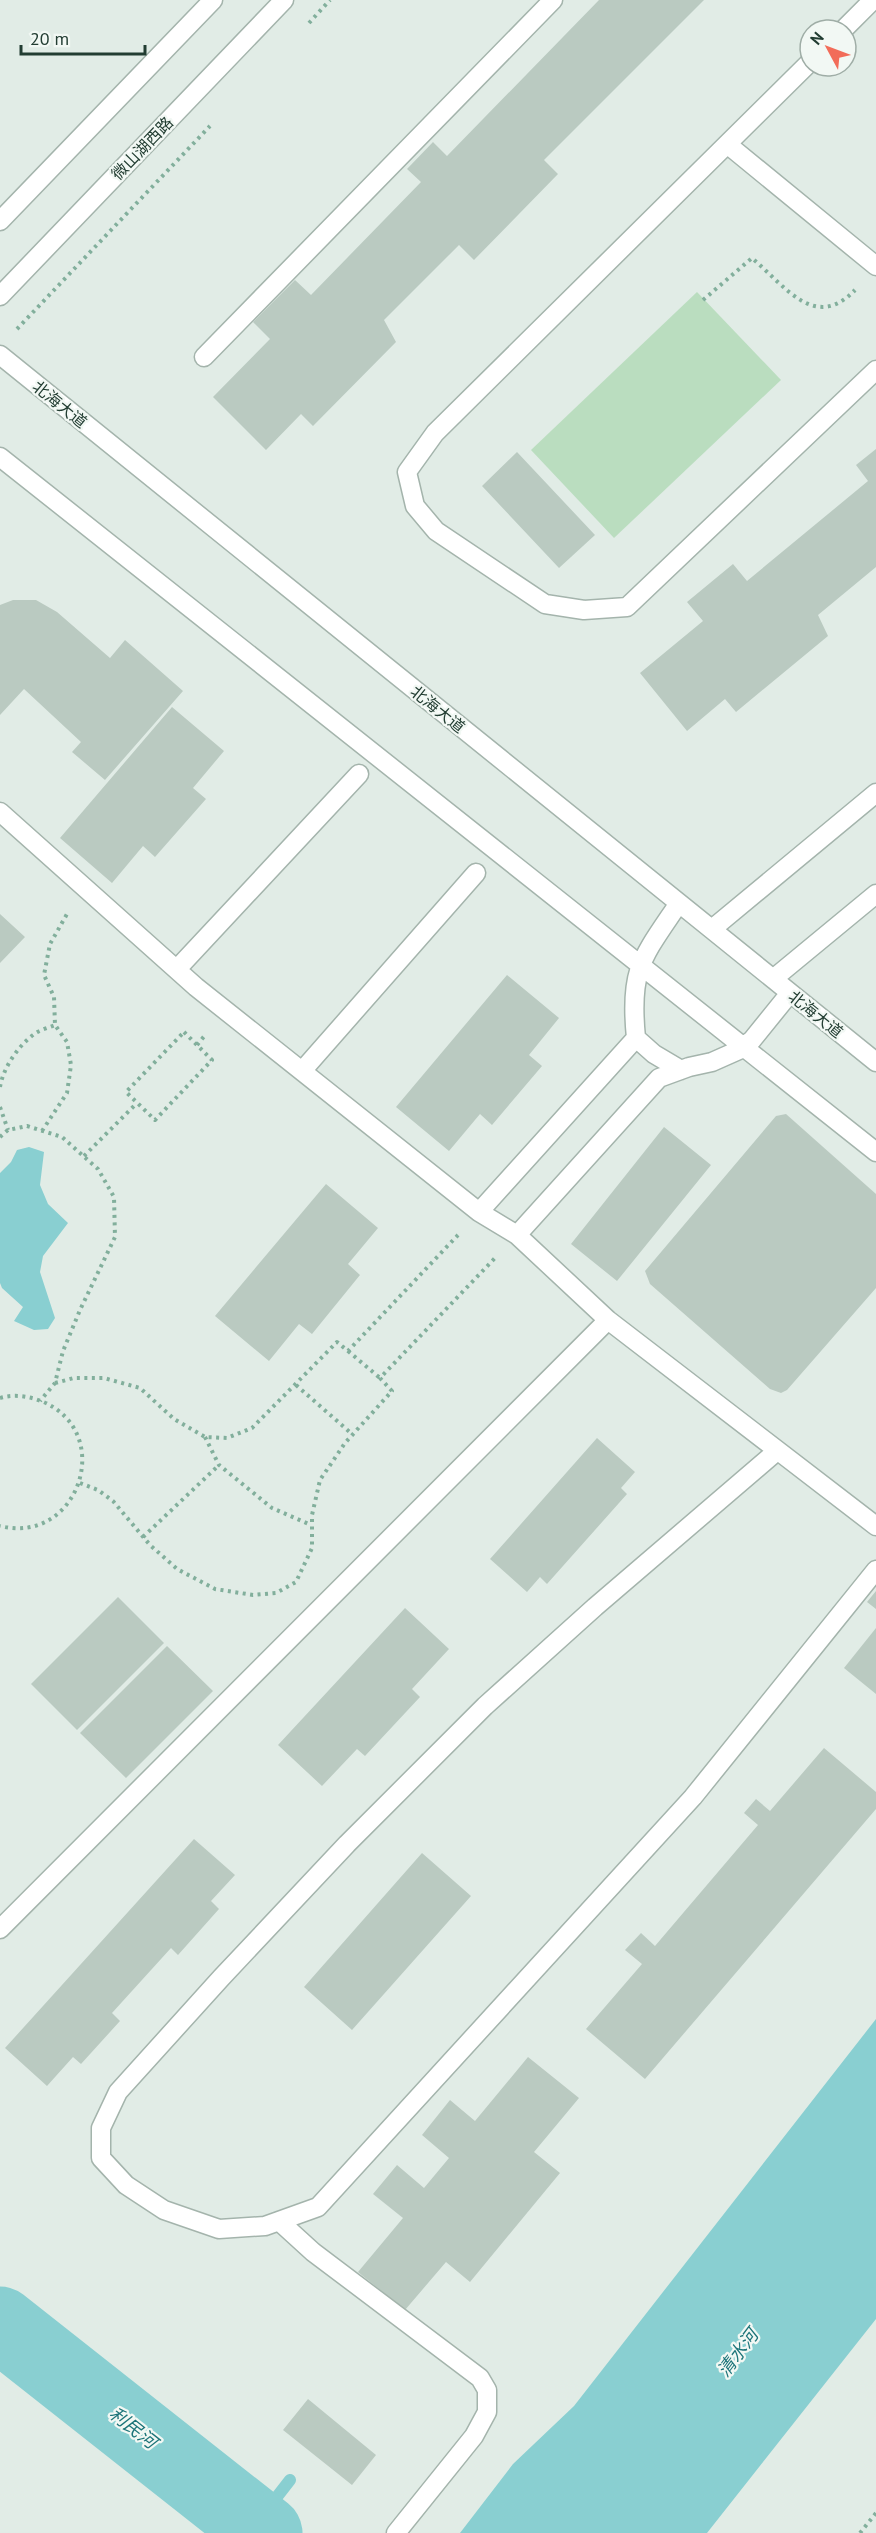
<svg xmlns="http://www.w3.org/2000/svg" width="876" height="2533" font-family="'PT Sans','Noto Sans SC',sans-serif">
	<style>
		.green { fill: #baddbf }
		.water { fill: #89cfd1 }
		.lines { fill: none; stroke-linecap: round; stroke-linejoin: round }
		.stream { stroke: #89cfd1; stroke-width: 12 }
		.river { stroke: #89cfd1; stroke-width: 75 }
		.building { fill: #bacac1 }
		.minor-casing { stroke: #a4b4ac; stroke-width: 21 }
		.path { stroke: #82af9c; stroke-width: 4; stroke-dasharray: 3 4.5; stroke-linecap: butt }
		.minor { stroke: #fff; stroke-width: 18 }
		.labels { text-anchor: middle; stroke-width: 4.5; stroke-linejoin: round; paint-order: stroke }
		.street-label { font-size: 16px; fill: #223d32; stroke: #f2f8f4 }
		.water-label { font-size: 18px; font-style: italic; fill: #1c7479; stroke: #f2f8f4 }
	</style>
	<rect width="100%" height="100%" fill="#e1ece6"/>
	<path class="green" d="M697,292L781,380L614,538L531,450Z"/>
	<path class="water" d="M29,1147L44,1152L40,1185L48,1204L68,1223L43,1256L40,1272L55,1318L48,1329L34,1330L14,1321L23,1307L2,1288L0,1283V1173L11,1162L17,1150Z
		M876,2019V2319L707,2533H460L513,2464L574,2406Z"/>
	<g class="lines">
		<path class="stream" d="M255,2525L290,2480"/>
		<path class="river" d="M0,2324L265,2533"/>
	</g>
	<path class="building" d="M599,0H704L544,160L558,174L474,260L459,245L384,320L396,342L313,426L301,414L266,450L213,397L270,339L253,322L295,280L311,295L421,182L407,169L433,142L447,156Z
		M876,449V567L818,615L828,636L736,712L725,699L687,731L640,673L703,621L687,602L733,564L747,581L868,481L856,465Z
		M517,452L595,535L559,568L482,486Z
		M13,600H36L57,612L110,658L125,640L183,691L105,780L72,752L81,742L24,689L0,715V605Z
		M172,707L224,751L193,788L206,799L155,857L143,846L112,883L60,838Z
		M0,914L25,937L0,963Z
		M507,975L559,1018L529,1055L542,1066L492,1125L480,1114L449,1151L396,1107Z
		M786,1114L876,1194V1288L787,1390L781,1393L770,1389L650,1284L645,1271L776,1116Z
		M664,1127L711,1165L617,1281L571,1244Z
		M326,1184L378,1228L348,1264L360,1275L312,1334L299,1324L269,1361L215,1316Z
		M597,1438L635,1472L621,1488L627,1494L547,1584L540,1577L527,1592L490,1559Z
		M876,1591V1609L867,1602Z
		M118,1597L164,1643L77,1730L31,1684Z
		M405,1608L449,1649L412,1689L420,1697L365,1756L357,1749L322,1786L278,1745Z
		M876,1628V1694L844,1668Z
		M167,1646L213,1691L126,1778L80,1733Z
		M824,1748L876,1792V1809L645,2079L586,2029L642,1964L625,1950L641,1933L655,1946L758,1825L744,1813L756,1799L770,1811Z
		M194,1839L235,1875L211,1901L219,1909L178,1955L171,1948L112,2013L120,2021L81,2064L73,2057L47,2086L5,2048Z
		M422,1853L471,1896L352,2030L304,1987Z
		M528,2057L579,2098L534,2152L560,2173L470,2282L446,2262L405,2310L358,2272L403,2218L373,2194L397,2165L424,2188L449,2158L422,2135L450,2100L475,2121Z
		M308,2399L376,2455L352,2485L283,2430Z"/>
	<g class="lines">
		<defs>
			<path id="minor" d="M843,30L873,0
				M810,62L435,433L407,472L415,506L436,531L545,604L584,610L627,607L876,370
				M727,144L876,266
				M0,221L213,0
				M0,296L284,0
				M0,355L876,1062
				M204,357L553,0
				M0,457L876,1152
				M0,812L196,987L479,1212L517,1235L608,1320L876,1526
				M712,929L876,793
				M177,969L359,774
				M773,979L876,894
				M636,1038L654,1054L681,1070
				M302,1071L476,873
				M479,1212L636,1038C629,969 642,958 679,903
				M517,1235L659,1078L689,1067L712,1062L739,1050L752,1040L790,993
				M777,1451L595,1607L485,1706L347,1844L221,1978L118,2092L101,2128V2158L126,2185L164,2210L219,2229L265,2226L318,2207L693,1797L876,1570
				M0,1929L608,1320
				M279,2221L313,2252L480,2378L487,2390V2412L474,2436L396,2533"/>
		</defs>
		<use href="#minor" class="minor-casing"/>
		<path class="path" d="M309,23L330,0
			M703,300L752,258C785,286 815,332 855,290
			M17,329L210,126
			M184,1032L212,1060L155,1120L126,1092Z
			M197,1045L206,1034
			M0,1087C3,1069 17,1047 33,1035C39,1030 48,1028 55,1025
			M0,1107L8,1130
			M42,1131L67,1093L71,1065L67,1042L55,1025L54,997L44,975L50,944L67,914
			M0,1137L8,1130L27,1126L62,1137L98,1169L114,1197L115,1237L80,1310L63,1351L55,1383L40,1401
			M84,1156L137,1103
			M348,1351L380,1378
			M55,1383L74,1378H104L140,1388L174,1419L205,1437L227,1438L252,1428L337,1342L348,1351L458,1235
			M296,1385L352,1434
			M0,1398C14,1394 28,1396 41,1401C117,1431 79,1546 0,1526
			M205,1437L219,1465L272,1508L311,1525
			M80,1483L98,1490L113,1501L150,1545L177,1569L215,1589L253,1595L276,1593L296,1582L312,1548V1515L320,1480L345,1443L392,1391L380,1378L496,1257
			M143,1537L219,1465
			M860,2533L876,2513"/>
		<use href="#minor" class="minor"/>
	</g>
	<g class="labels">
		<g class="street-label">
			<text transform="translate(142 148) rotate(-46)" y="6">微山湖西路</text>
			<text transform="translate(60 404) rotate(39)" y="6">北海大道</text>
			<text transform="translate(438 709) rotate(39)" y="6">北海大道</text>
			<text transform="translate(816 1014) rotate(39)" y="6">北海大道</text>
		</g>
		<g class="water-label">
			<text transform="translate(738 2353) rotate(-53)" y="6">清水河</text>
			<text transform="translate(133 2428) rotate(38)" y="6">利民河</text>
		</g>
	</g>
	<g transform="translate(828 48) rotate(311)"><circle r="28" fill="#f2f8f4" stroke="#9fada6" stroke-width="1.5"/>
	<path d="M0-4.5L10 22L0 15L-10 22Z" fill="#f26c59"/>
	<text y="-9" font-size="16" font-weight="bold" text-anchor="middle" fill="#223d32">N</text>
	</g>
	<path d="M21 45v9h124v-9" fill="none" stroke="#223d32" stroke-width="3"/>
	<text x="30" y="45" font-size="18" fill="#223d32" stroke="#f2f8f4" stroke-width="4.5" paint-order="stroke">20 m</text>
</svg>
